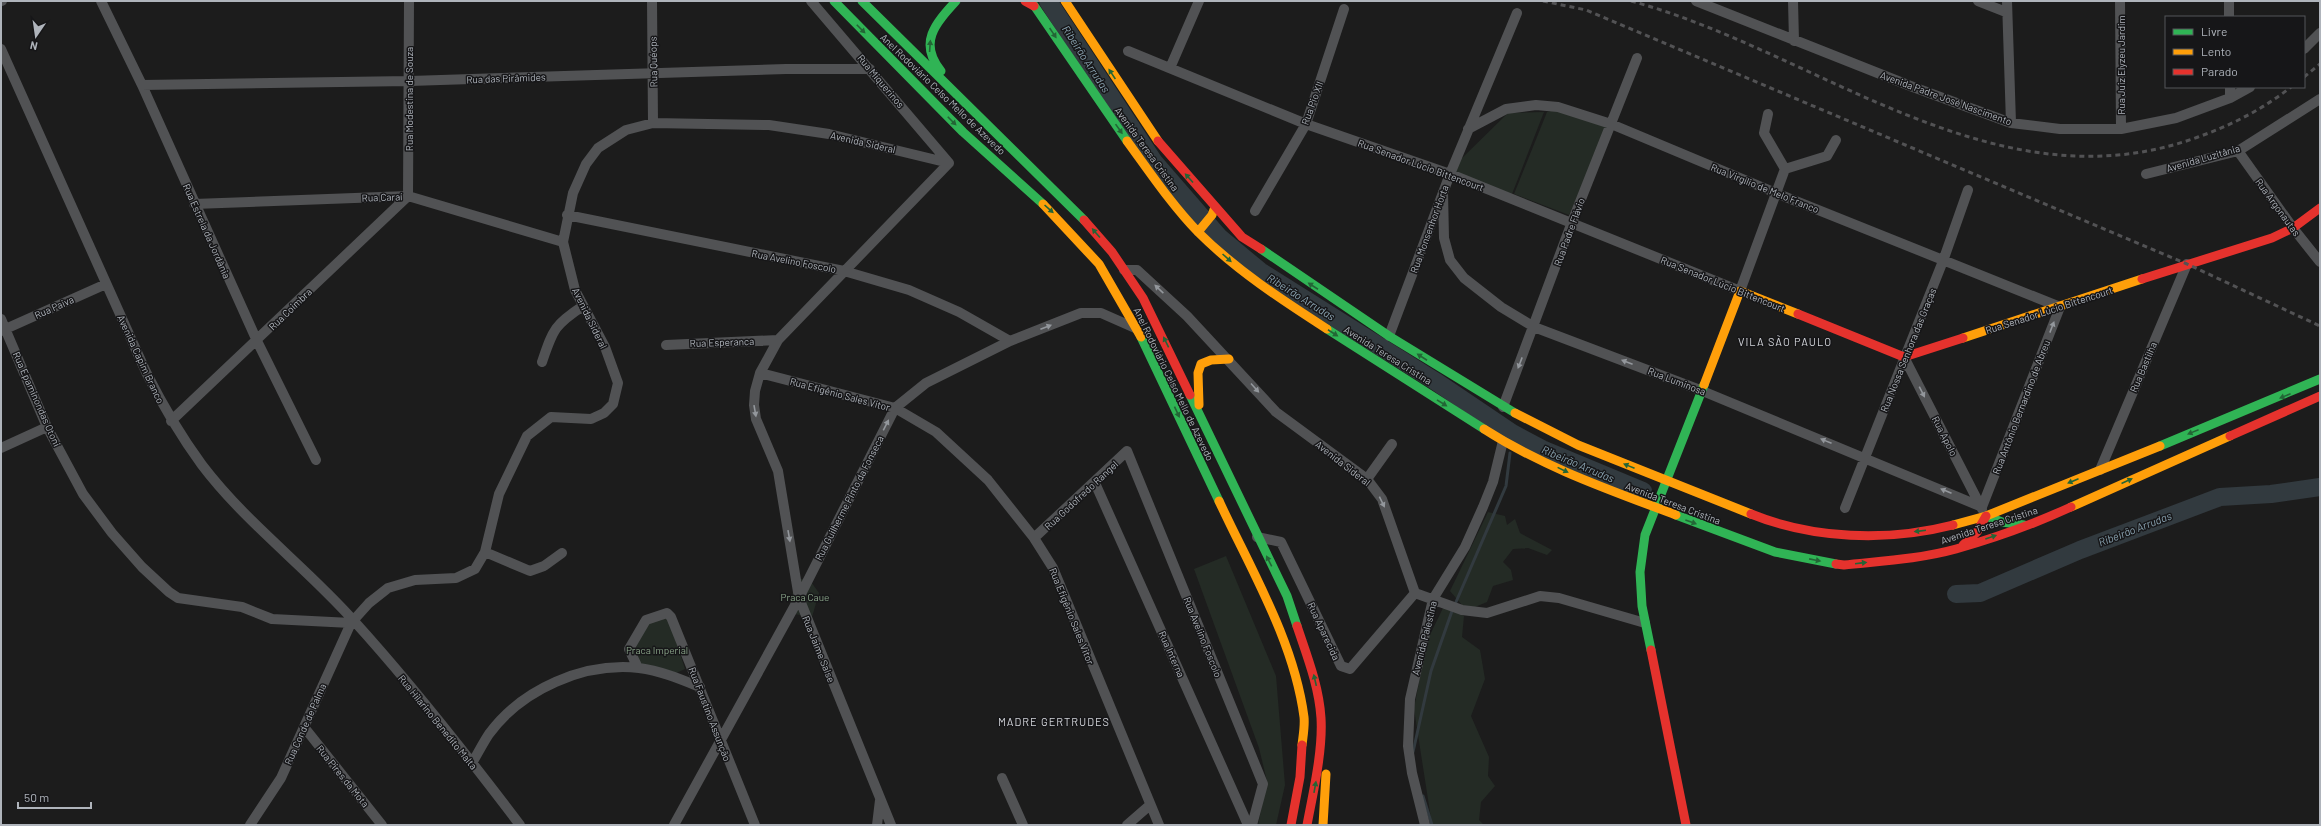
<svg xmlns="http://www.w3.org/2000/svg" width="2321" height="826" font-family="Barlow,sans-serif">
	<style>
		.green { fill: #242b25 }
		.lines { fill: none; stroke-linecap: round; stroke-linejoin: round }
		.stream { stroke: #323a3f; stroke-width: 3 }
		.river { stroke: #323a3f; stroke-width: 18 }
		.street { stroke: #515254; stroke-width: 10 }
		.fast { stroke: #30b455; stroke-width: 9 }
		.slow { stroke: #ff9f0a; stroke-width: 9 }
		.jam { stroke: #e5322d; stroke-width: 9 }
		.rail { stroke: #525254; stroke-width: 3; stroke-dasharray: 5 4; stroke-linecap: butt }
		.oneway { fill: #236536 }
		.oneway2 { fill: #93979c }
		.labels { text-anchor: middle; stroke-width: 3; stroke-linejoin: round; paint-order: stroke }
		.street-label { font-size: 10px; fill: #afb4bb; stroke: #161618 }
		.park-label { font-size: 10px; fill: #89a388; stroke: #161618 }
		.water-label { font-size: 11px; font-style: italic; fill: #8aa3b1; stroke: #161618 }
		.neighbourhood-label { font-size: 11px; letter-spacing: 1px; fill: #d0d2d7; stroke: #161618 }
	</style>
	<rect width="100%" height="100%" fill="#1c1c1c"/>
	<path class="green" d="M1555,110L1607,127L1569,215L1514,194L1547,112Z
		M1544,112L1512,194L1455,173L1458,162L1508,113Z
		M1488,512L1505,516L1507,525L1515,519L1520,533L1552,550L1547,555L1528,548L1513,549L1503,562L1511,570L1513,580L1493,586L1487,602L1475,607L1462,605L1450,591Z
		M1226,556L1276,676L1285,785L1276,825H1258L1267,781L1259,748L1194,569Z
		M796,579H809L819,593L812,617L788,613Z
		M1444,606L1464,616L1462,637L1480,650L1485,679L1471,716L1489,757L1488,776L1495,786L1481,802L1479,820L1484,825H1432L1414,709L1426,643Z
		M668,617L685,669L672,675L642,667C632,643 635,641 650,620Z"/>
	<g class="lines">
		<path class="stream" d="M1510,440L1512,433
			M1456,602L1506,486L1510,453
			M1413,752L1431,671L1452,611
			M1423,796L1432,825"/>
		<path class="river" d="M1048,1L1154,162L1219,237L1260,271L1435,381L1512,433L1542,449L1643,491
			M1956,594L1980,593L2080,550L2220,497L2271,494L2320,487"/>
		<path class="street" d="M1,1H2
			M101,1L142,85L257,341L316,460
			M652,1L653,123
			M811,1L949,163
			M1696,1L1913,87L2011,123L2060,129H2121L2176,118L2230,98L2250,87
			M1793,1L1794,41
			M1978,1L2006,12
			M2007,1L2011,123
			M2120,1L2121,129
			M2229,1V17
			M1,49L146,372C163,406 180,435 202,465C246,523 306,567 354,621C413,686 467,755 520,825
			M2304,49L2320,33
			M1128,51L1306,124L1450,174L1740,291L1785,169
			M1170,68L1199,1
			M142,85L410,81L786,69H870
			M2230,87V98
			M1768,114L1764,133L1785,169
			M1468,129L1506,109L1536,105L1558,107L1611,124L1776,193L2060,307L1982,507
			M2238,151L2293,228L2320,262
			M1785,169L1827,156L1836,140
			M2146,174L2238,151L2320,99
			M1443,192L1444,238L1450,260L1464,278L1501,307L1534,327L1700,390L1982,507
			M194,204L408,196L563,242
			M1255,211L1306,124L1344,9
			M567,215L844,271L909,290L959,312L1010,341
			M1124,270H1137L1187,316L1276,412L1367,479L1382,499L1415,593L1462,610L1487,613L1540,596L1559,598L1645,623
			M1,319L47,427L83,494L112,533L142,567L169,592L178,598L242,607L272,619L351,623
			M1,331L106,284
			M1389,336L1450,174L1517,13
			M666,345L778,340
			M1904,357L1982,509
			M542,362C553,330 554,325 583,306
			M760,373L895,408L936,432L988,480L1034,538L1053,568L1159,825
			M1503,407L1572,222L1637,58
			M171,421L408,196L409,1
			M1,448L47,427
			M2100,470L2187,264
			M1367,479L1392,444
			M1095,483L1248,825
			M1845,508L1943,261L1968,190
			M1257,537L1281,542L1341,666L1350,669L1415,593
			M1034,538L1127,451L1263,784L1252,825
			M485,552L530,571L544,566L562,553
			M638,668L629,649L646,620L667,613L671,617L755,825
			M304,727L382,825
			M472,763C478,753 483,743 489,734C522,689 584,662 639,668C661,671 680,679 700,687
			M1002,778L1023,825
			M250,825L281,778L351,623L369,603L388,588L415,580L456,578L475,569L485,552L499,494L527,436L551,417L591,419L604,413L613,404L618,383L605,347L575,290L563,242L573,193L586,164L598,148L626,130L653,123L769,125L829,134L949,163
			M674,825L799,598L895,408L926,383L1010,341L1081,313H1101L1135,328
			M877,825L880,800
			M891,825L799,598L778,471L756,419L754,405L755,391L760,373L778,340L949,163
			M1127,825L1150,805
			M1425,825L1412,773L1408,746L1410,699L1433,599L1465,547L1483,507L1493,482L1503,441"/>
		<path class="fast" d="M834,1L963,132L1043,204
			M862,1L1084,220
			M1031,1L1127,141
			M941,71C918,43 935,24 956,1
			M1261,249L1389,336L1515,413
			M1327,329L1484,429
			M1141,337L1219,501
			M1190,395L1287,596L1297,626
			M2160,446L2320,379
			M1676,515L1775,552L1836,564
			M1986,516L2002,522L2024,525
			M1651,650L1642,606L1640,572L1645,535L1704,385"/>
		<path class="slow" d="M1065,1L1158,141
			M1127,141C1149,171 1171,204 1198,232C1236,270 1282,300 1327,329
			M1043,204L1099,264L1141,337
			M1198,232L1212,215L1215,207
			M1963,338L2142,279
			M1704,385L1740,291L1798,314
			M1199,405L1198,373L1201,364L1211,360L1229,359
			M1515,413L1578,445L1751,514
			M1484,429C1543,467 1610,490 1676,515
			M1219,501C1251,570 1294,641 1304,717C1305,726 1303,736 1302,745
			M2071,507L2230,436
			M1953,525L1986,516L2160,446
			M1323,825L1326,774"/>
		<path class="jam" d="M1025,1L1034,6
			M1158,141L1242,237L1261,249
			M1084,220L1112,252L1143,298L1190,395
			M2142,279L2272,238L2293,228L2320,208
			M1798,314L1904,357L1963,338
			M2230,436L2320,396
			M1751,514C1813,539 1887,542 1953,525
			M1963,545L1977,532L1986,516
			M1836,564L1844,565C1881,561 1920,559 1956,549C1995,538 2034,524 2071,507
			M1297,626C1307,656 1319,686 1321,718C1323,751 1313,793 1307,825
			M1651,650L1686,825
			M1291,825L1300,777L1302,745"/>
		<path class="rail" d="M1543,1L1586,10L2187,264L2320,326
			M1631,1C1819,52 1996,211 2198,137C2232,125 2263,109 2291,87
			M2304,77L2320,64"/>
	</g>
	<defs><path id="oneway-solid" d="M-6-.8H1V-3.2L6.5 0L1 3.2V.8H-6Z"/></defs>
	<g class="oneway">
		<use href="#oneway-solid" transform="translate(861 29) rotate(45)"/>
		<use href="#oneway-solid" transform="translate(1053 33) rotate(56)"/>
		<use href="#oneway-solid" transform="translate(930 46) rotate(-86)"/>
		<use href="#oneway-solid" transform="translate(1112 74) rotate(-124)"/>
		<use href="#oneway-solid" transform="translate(952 121) rotate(45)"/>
		<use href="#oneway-solid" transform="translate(1119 129) rotate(55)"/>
		<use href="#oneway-solid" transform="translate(1189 178) rotate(-132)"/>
		<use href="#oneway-solid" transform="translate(1049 209) rotate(42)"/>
		<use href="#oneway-solid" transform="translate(1096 233) rotate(-131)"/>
		<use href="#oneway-solid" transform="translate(1227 258) rotate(42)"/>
		<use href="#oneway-solid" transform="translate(1313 286) rotate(-147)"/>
		<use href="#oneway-solid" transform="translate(1333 333) rotate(33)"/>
		<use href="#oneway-solid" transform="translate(1166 342) rotate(-116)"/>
		<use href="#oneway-solid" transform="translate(1422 357) rotate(-147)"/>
		<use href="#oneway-solid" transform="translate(2285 396) rotate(158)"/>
		<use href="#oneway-solid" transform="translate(1442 403) rotate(32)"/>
		<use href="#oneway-solid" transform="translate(1177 412) rotate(65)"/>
		<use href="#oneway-solid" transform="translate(2193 432) rotate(158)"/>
		<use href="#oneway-solid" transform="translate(1629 466) rotate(-158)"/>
		<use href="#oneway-solid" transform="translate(1563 470) rotate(26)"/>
		<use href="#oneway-solid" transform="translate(2073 481) rotate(157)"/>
		<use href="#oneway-solid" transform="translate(2127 481) rotate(-24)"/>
		<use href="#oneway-solid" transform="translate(1691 522) rotate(20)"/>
		<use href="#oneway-solid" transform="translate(1920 531) rotate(173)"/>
		<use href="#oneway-solid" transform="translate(1991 537) rotate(-19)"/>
		<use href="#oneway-solid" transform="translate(1815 560) rotate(11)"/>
		<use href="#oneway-solid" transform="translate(1269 561) rotate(-117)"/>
		<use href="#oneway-solid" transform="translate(1861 563) rotate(-7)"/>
		<use href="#oneway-solid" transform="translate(1315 680) rotate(-103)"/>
		<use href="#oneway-solid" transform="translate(1315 787) rotate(-80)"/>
	</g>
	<g class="oneway2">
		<use href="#oneway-solid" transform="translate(1159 289) rotate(-137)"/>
		<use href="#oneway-solid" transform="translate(1046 327) rotate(-21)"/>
		<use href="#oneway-solid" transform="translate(2052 327) rotate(-69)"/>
		<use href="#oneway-solid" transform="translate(1627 362) rotate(-159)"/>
		<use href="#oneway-solid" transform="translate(1520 363) rotate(111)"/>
		<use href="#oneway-solid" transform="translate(1255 388) rotate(48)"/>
		<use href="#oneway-solid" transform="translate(1922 392) rotate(63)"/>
		<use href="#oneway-solid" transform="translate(755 411) rotate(80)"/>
		<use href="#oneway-solid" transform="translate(886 425) rotate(-63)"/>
		<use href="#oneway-solid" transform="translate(1826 441) rotate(-158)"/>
		<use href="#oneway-solid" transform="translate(1946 491) rotate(-157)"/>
		<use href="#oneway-solid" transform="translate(1382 502) rotate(64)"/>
		<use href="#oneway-solid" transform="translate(789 536) rotate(80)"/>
	</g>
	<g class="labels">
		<g class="street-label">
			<text transform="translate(653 62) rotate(-91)" y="4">Rua Quéops</text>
			<text transform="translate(2121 65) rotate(-90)" y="4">Rua Juiz Elyzeu Jardim</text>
			<text transform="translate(506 78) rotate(-2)" y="4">Rua das Pirâmides</text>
			<text transform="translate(881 81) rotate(50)" y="4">Rua Miquerinos</text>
			<text transform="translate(943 94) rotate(44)" y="4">Anel Rodoviário Celso Mello de Azevedo</text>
			<text transform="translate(1946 98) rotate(20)" y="4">Avenida Padre José Nascimento</text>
			<text transform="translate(409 99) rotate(-90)" y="4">Rua Modestina de Souza</text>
			<text transform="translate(1312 103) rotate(-70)" y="4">Rua Pio XII</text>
			<text transform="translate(863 142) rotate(13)" y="4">Avenida Sideral</text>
			<text transform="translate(1147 149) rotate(54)" y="4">Avenida Teresa Cristina</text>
			<text transform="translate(2203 158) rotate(-16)" y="4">Avenida Luzitânia</text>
			<text transform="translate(1421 165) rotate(20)" y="4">Rua Senador Lúcio Bittencourt</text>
			<text transform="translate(1765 188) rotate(22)" y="4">Rua Virgílio de Melo Franco</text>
			<text transform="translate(382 197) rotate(-2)" y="4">Rua Caraí</text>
			<text transform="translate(2278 207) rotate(54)" y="4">Rua Argonautas</text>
			<text transform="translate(1429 229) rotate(-70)" y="4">Rua Monsenhor Horta</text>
			<text transform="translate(207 231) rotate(66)" y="4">Rua Estrela da Jordânia</text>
			<text transform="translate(1569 232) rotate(-70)" y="4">Rua Padre Flávio</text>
			<text transform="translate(794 261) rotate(11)" y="4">Rua Avelino Foscolo</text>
			<text transform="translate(1723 284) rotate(22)" y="4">Rua Senador Lúcio Bittencourt</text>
			<text transform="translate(54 307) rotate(-24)" y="4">Rua Paiva</text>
			<text transform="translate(290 309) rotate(-44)" y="4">Rua Coimbra</text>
			<text transform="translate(2049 310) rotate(-18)" y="4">Rua Senador Lúcio Bittencourt</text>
			<text transform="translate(590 318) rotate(64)" y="4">Avenida Sideral</text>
			<text transform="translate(722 342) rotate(-2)" y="4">Rua Esperanca</text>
			<text transform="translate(1908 350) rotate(-68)" y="4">Rua Nossa Senhora das Graças</text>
			<text transform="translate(1388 355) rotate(32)" y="4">Avenida Teresa Cristina</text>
			<text transform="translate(141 359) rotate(65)" y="4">Avenida Capim Branco</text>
			<text transform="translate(2143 367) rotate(-67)" y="4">Rua Bastilha</text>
			<text transform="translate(1677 381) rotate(21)" y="4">Rua Luminosa</text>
			<text transform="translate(1174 384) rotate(64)" y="4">Anel Rodoviário Celso Mello de Azevedo</text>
			<text transform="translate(840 394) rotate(15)" y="4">Rua Efigênio Sales Vitor</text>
			<text transform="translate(37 399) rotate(66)" y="4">Rua Epaminondas Otoni</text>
			<text transform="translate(2021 407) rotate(-69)" y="4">Rua Antônio Bernardino de Abreu</text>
			<text transform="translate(1945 436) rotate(63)" y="4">Rua Apolo</text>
			<text transform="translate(1343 463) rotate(38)" y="4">Avenida Sideral</text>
			<text transform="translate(1081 495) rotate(-43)" y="4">Rua Godofredo Rangel</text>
			<text transform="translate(849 498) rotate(-63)" y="4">Rua Guilherme Pinto da Fonseca</text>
			<text transform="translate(1673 503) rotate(21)" y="4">Avenida Teresa Cristina</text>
			<text transform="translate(1989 525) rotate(-18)" y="4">Avenida Teresa Cristina</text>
			<text transform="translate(1072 616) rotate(68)" y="4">Rua Efigênio Sales Vitor</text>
			<text transform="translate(1324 631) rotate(65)" y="4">Rua Aparecida</text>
			<text transform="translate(1203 637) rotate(68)" y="4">Rua Avelino Foscolo</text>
			<text transform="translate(1424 638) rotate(-76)" y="4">Avenida Palestina</text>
			<text transform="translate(819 649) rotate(68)" y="4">Rua Jaime Salse</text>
			<text transform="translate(1172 654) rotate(66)" y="4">Rua Interna</text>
			<text transform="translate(710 714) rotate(69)" y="4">Rua Faustino Assunção</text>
			<text transform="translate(438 722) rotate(51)" y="4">Rua Hilarino Benedito Malta</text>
			<text transform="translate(305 724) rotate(-66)" y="4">Rua Conde de Palma</text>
			<text transform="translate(343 776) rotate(51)" y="4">Rua Pires da Mota</text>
		</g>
		<g class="park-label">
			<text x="805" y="601">Praca Caue</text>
			<text x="657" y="654">Praca Imperial</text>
		</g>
		<g class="water-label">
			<text transform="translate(1086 59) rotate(57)" y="4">Ribeirão Arrudas</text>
			<text transform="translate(1301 297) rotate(32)" y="4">Ribeirão Arrudas</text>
			<text transform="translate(1578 464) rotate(23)" y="4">Ribeirão Arrudas</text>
			<text transform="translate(2135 529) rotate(-21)" y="4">Ribeirão Arrudas</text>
		</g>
		<g class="neighbourhood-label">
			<text x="1785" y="346">VILA SÃO PAULO</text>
			<text x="1054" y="726">MADRE GERTRUDES</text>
		</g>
	</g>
	<rect width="2321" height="826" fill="none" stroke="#afb4bb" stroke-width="4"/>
	<rect x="2165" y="16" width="140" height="72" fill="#161618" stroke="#535559"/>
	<rect x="2173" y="29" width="20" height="6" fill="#30b455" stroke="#535559"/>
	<text x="2201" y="36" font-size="12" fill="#afb4bb">Livre</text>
	<rect x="2173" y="49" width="20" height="6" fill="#ff9f0a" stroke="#535559"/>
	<text x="2201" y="56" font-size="12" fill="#afb4bb">Lento</text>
	<rect x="2173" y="69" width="20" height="6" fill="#e5322d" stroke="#535559"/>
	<text x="2201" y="76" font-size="12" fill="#afb4bb">Parado</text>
	<g transform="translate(36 36) rotate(193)" stroke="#161618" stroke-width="3" paint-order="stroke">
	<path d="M0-3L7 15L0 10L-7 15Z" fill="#afb4bb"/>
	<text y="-6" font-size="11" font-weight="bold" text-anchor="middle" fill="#afb4bb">N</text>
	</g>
	<path d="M18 802v6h73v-6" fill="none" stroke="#afb4bb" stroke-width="2"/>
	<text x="24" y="802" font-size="12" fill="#afb4bb" stroke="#161618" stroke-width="3" paint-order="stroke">50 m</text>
</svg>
